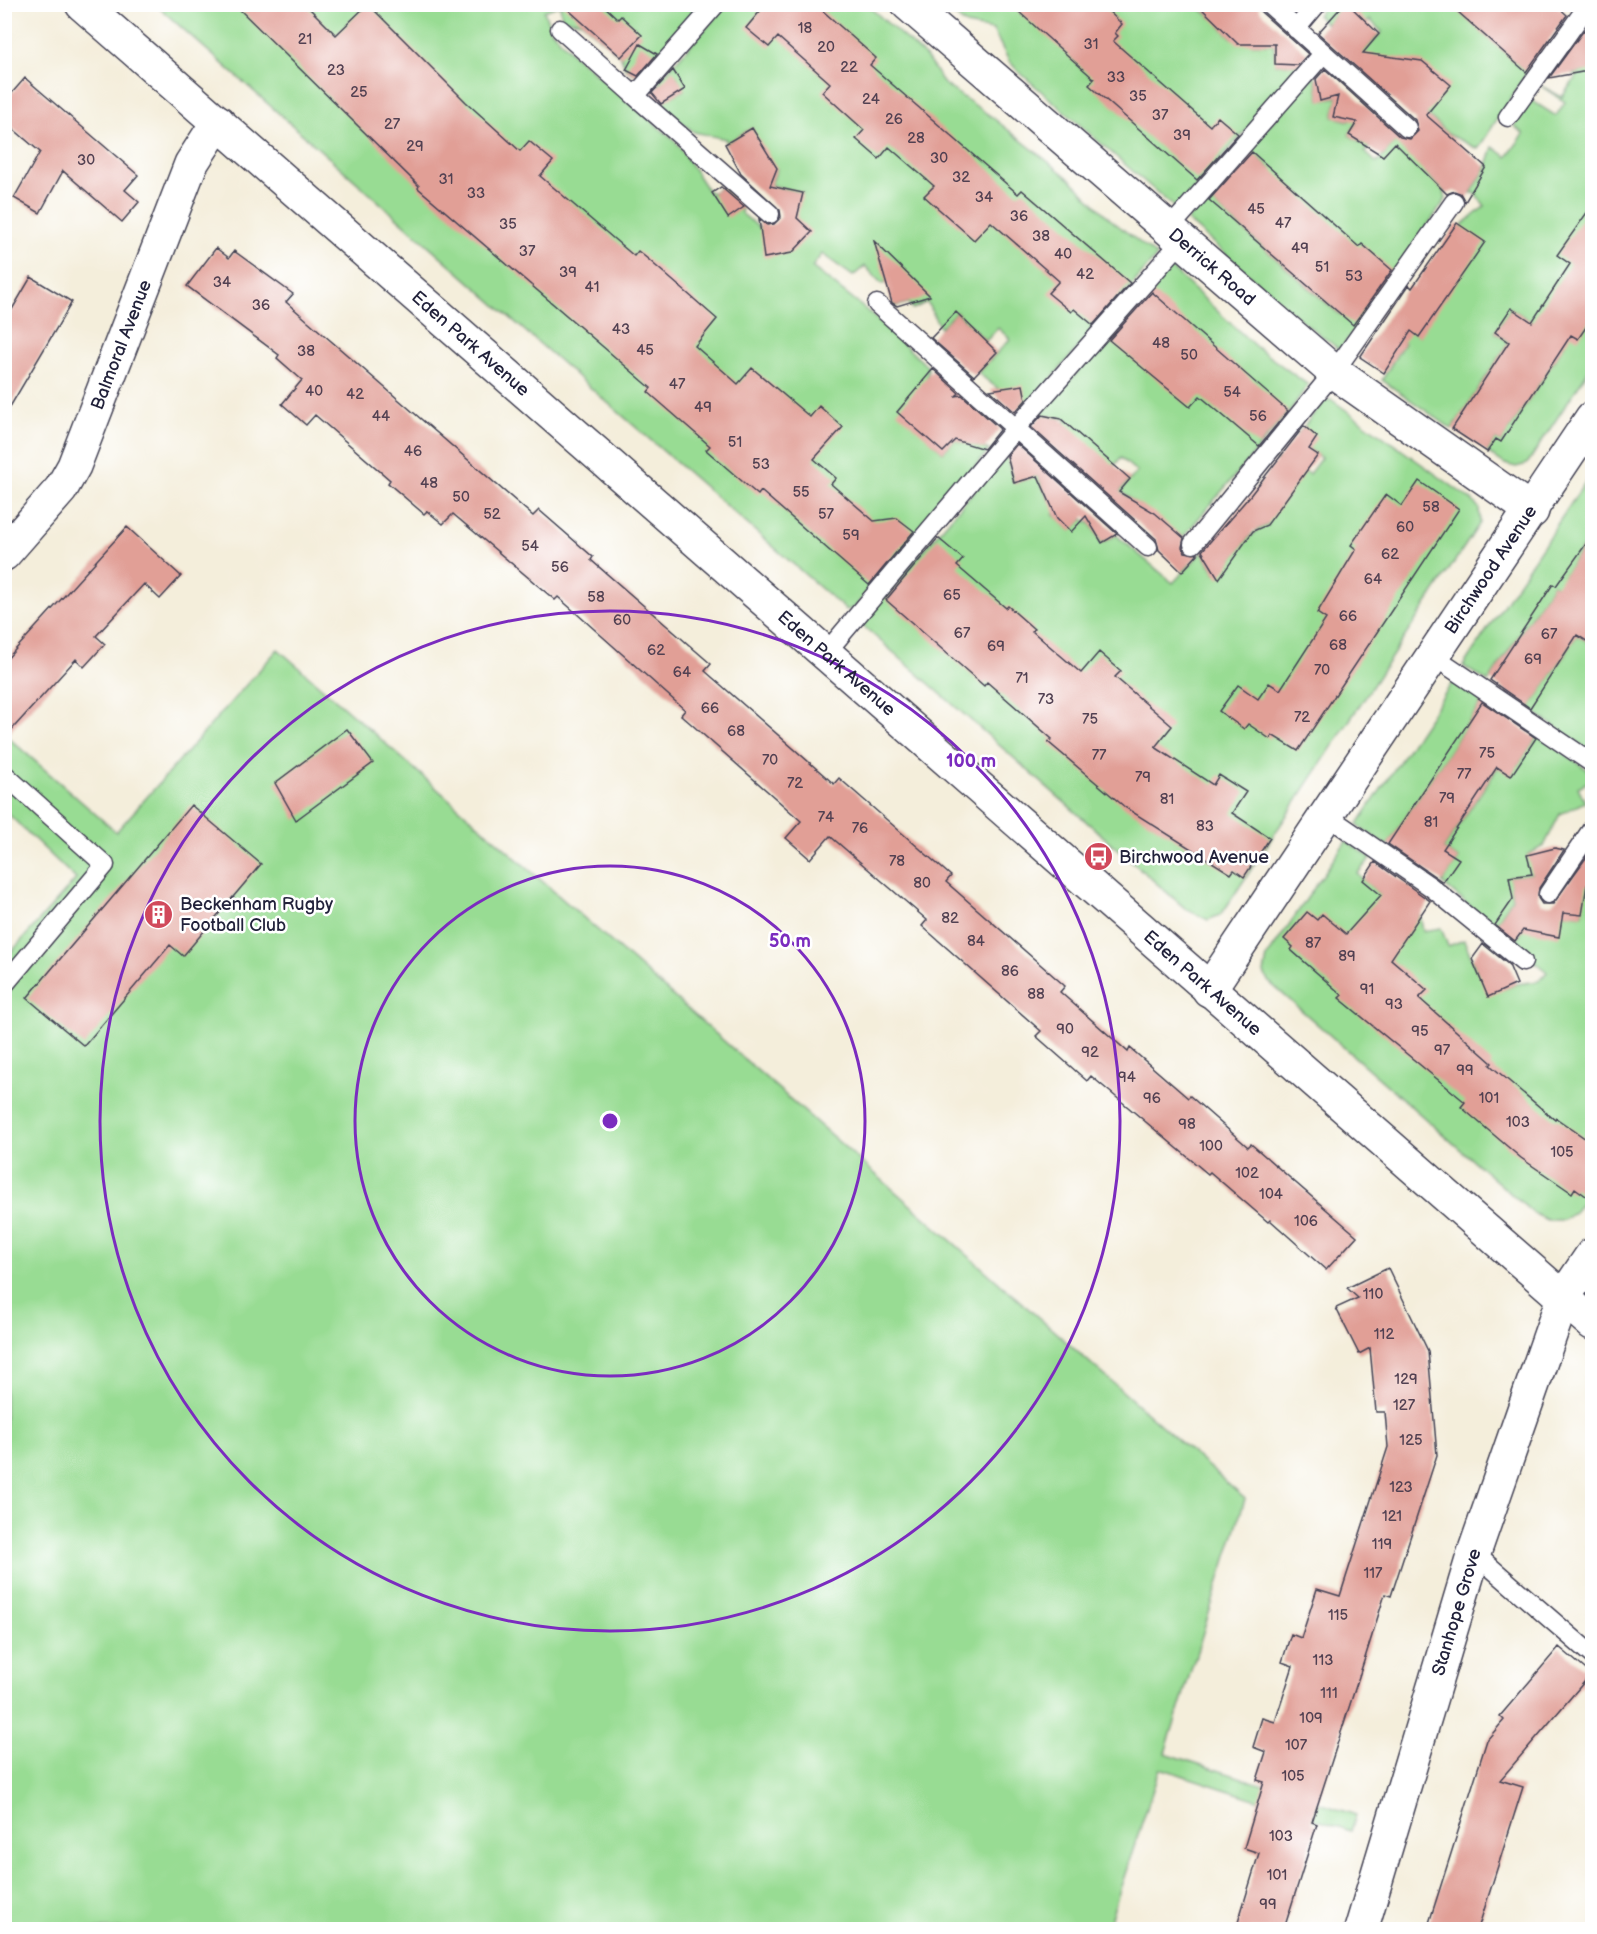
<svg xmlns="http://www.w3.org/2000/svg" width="1597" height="1934" font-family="'Balsamiq Sans',sans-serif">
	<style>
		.green { fill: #98dc93; stroke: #5d7f67; stroke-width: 1.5 }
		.building { fill: #e19f96 }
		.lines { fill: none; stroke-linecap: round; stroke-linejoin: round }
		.service-casing { stroke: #424153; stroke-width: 21 }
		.minor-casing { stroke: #424153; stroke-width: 36 }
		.tertiary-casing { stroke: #424153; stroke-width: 36 }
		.service { stroke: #fff; stroke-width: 18 }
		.minor { stroke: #fff; stroke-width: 33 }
		.tertiary { stroke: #fff; stroke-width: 33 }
		.ring { fill: none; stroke: #7b2cbf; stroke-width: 3 }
		.labels { text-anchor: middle; stroke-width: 5; stroke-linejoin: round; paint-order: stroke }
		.number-label { font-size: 15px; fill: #524152 }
		.street-label { font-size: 18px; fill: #22223b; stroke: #fff }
		.poi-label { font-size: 18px; fill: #22223b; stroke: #fff; text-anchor: start }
		.centre { fill: #7b2cbf; stroke: #fff; stroke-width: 3 }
		.ring-label { font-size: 18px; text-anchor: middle; font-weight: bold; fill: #7b2cbf; stroke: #fff; stroke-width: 5; stroke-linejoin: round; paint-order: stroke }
	</style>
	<rect width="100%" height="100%" fill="#fff"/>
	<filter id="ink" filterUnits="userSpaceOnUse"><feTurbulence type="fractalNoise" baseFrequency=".0167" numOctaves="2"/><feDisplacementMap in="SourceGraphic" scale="12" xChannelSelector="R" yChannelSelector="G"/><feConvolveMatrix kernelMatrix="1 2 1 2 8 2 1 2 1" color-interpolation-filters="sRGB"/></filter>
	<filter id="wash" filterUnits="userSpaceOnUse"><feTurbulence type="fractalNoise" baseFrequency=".008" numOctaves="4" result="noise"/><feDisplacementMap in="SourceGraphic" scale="24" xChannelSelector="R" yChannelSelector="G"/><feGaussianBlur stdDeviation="1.35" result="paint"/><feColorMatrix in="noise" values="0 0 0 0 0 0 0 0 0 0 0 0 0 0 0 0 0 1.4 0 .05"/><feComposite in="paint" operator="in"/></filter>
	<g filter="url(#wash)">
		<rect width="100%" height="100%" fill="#f4eedb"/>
		<path class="green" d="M156,5H708L642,78L626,70L621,57L582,22L562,19L560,5L544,11L551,30L574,55L676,142L708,191L712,193L726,184L742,208L741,213L760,228L777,226L803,193L771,185L777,169L750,159L752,128L725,144L726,139L694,132L659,104L684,90L676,75L658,85V81L727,5H867L926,57L944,84L992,117L1071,180L1110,219L1157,256L1027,407L1013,409L1002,392L978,373L1010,339L998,328L986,341L956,312L940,328L927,302L913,309L908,303L894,307L887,283L882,284L865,266L853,276L822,254L812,267L870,313L928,367L923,433L943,452L955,440L989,450L854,608L846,610L532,337Z
			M942,5H1201L1199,8L1212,18L1239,5L1220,26L1232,38L1251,27L1252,44H1274L1275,64L1304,65L1176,209L1018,71L1009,61L993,30L966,25Z
			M1326,5H1344L1326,24L1317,15Z
			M1348,5H1457L1462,8L1459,12L1523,69L1545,45L1478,149L1448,134L1362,53L1382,32L1370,20L1349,41Z
			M1592,51V365L1527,464L1516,467L1505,464L1487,452L1496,439L1501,442L1565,344L1511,308L1495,332L1509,342L1452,429L1382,380L1404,343L1386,331L1395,320L1419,336L1461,226L1485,206L1475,193H1471L1486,168L1493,147L1507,157L1524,134L1514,126L1531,100L1556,116L1565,102L1541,86L1562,97L1576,77L1573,74L1589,70Z
			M1314,72L1320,100L1338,97L1333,117L1349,121L1354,105L1364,110L1349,135L1363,144L1384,130L1365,152L1377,163L1396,141L1442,157L1426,173L1444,191L1446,199L1340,350L1297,317L1187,220L1207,198L1339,314L1355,318L1373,298L1363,288L1349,258L1261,181L1271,169L1249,149Z
			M1170,267L1255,346L1308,385L1289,412L1183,537L1120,491L1137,472L1121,458L1103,478L1064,435L1066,419L1039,415Z
			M1332,400L1473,501L1479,508L1480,523L1225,909L1220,915L1208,920L1186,909L861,624L1001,459L1007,458L1014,483L1037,476L1049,500L1061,495L1064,502L1053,514L1071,531L1083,519L1090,523L1102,543L1116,535L1173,583L1202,552L1216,574C1240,559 1241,535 1268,525L1254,493L1259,483L1284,501L1300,478L1275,460L1286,457L1309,474L1321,458L1297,440V435L1324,401Z
			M1592,472V533L1564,576L1592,610L1553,584L1488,682L1463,666Z
			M1577,635L1589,643L1592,638V752L1529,709Z
			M278,649L1245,1499L1165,1753L1356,1815L1351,1831L1160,1768L1107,1929H5V959L76,879L5,811L4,734L116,832Z
			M1454,680L1484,699L1387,846L1357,825Z
			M1538,735L1592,773V780L1578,787L1585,802L1560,814L1544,846L1527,855L1538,873L1510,877L1512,899L1494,927L1442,883L1459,859L1443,849L1498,767L1511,775Z
			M1346,841L1371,858L1357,874L1380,894L1418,904L1423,931L1441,928L1448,946L1464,940L1477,971L1505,989L1517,984L1539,981L1547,972L1516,946L1515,942L1534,914L1563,907L1566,913L1582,915L1585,884L1592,885V1190L1575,1211L1564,1220H1547L1533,1213L1268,981L1264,973L1267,957Z"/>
		<g id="blocks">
			<path class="building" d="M234,4H305L336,35L368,4L466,102L520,151L529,141L553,161L540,176L634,256L638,251L649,260L717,319L695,346L738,384L752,368L810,417L819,406L843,427L814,459L836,478L831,484L874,521L897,518L914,531L869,585L761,491L758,495L706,450L710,446L648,392L651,388L418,188L419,186Z
				M562,4H602L618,19L621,16L642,35L621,57Z
				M766,4H815L876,58L870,65L1018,194L1022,190L1130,283L1093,325L1074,309L1071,312L1048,293L1059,281L991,222L974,240L924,196L934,186L889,147L879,159L856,139L864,130L822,92L830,83L778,37L769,47L746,28Z
				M1010,4H1101L1122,24L1115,33L1118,36L1113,41L1210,126L1218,117L1238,134L1197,180L1089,85L1094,79Z
				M1197,4H1258L1261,12L1308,54L1298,65L1275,64V44H1238Z
				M1344,4H1348L1379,34L1363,53L1422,61L1451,85L1426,115L1486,167L1465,202L1460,193L1454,191L1447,194L1395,143L1383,156L1349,135L1357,122L1333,117L1338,96L1320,101L1316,79L1325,69L1400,137L1410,139L1418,131L1415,120L1318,33Z
				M1449,4H1555L1567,15L1526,72Z
				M1584,30L1593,38V70L1549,78Z
				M640,44L657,54L638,76L626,70Z
				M673,70L685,89L661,104L652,93Z
				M25,78L138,175L125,190L139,202L122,222L63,171L40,213L14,198L40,152L4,121V102Z
				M752,128L777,168L770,186L803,193L797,218L812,232L792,253L764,258L759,219L767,225L774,224L781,217L780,210L741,174L725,144Z
				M1252,152L1359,247L1362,244L1392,270L1353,325L1209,200Z
				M721,187L744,207L728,218L712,193Z
				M1593,204V317L1578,339L1571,335L1501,442L1496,439L1487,452L1452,429L1509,342L1495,332L1511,308L1532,322L1570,264L1557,255Z
				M1457,223L1485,242L1419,337L1411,331L1384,373L1360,357L1409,285L1412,288Z
				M874,241L930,296L897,306L892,303Z
				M216,248L229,258L234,251L293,294L286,302L533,516L539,510L593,557L591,560L711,664L705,671L834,784L839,778L951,876L946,882L1065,986L1060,992L1128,1052L1130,1048L1188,1098L1190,1096L1248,1147L1251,1144L1357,1236L1326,1270L1270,1220L1268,1222L1210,1172L1208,1174L1091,1076L1087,1081L1061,1058L1036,1036L1041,1031L922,926L927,920L830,836L810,859L786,838L801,821L681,715L685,710L558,597L555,600L453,514L443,524L427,511L424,514L388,483L390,480L315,415L306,425L282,404L302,380L277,358L279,355L187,286Z
				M31,277L72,302L4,417V323Z
				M1152,292L1288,411L1259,446L1200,396L1190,407L1109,340Z
				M956,312L997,352L974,376L931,338Z
				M933,369L959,393L956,396L962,395L1000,429L984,449L955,440L943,452L897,412Z
				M1023,385L1026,400L1015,412L990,390Z
				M1042,415L1061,419L1130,479L1119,492L1155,513L1184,538L1182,547L1185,552L1198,554L1182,572L1159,550L1156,539L1031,427Z
				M1304,426L1317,437L1309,449L1318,455L1267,525L1253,531L1219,579L1202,551L1249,497Z
				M1017,444L1117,534L1102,543L1086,516L1071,532L1057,518L1038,476L1014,483L1007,456Z
				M1419,481L1459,509L1298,751L1272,735L1270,739L1248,724L1244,729L1219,711L1238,685L1258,699L1269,683L1280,690L1326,619L1317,613L1356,549L1351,545L1386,494L1402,506Z
				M127,527L181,576L160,599L144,584L96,636L105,644L84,667L76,659L4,738V662Z
				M1593,534V645L1577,635L1530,708L1490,680L1553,584L1556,586Z
				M938,538L963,559L957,566L1006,608L1008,606L1034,629L1032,631L1081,673L1099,652L1121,671L1115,677L1172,726L1155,747L1213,785L1219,775L1246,792L1232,813L1270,838L1244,877L1234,870L1231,874L1126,808L1048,742L1052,739L987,682L984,686L886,600Z
				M1482,702L1536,738L1511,776L1497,767L1443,849L1459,859L1443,882L1388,844Z
				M347,729L373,763L296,820L275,783Z
				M191,805L261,864L183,956L170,945L84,1046L27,998Z
				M1555,848L1564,850L1539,888L1538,898L1542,904H1553L1588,855L1593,856V885H1587L1582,915L1563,913L1559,937L1523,930L1515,941L1495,925L1513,899L1509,877L1532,874L1527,855Z
				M1375,862L1430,901L1391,959L1427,990L1419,998L1492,1063L1490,1065L1555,1120L1556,1118L1593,1144V1201L1575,1188L1572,1193L1521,1158L1461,1107L1465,1102L1339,998L1342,995L1291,950L1293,947L1284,939L1307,912L1317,920L1322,914L1346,934L1381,895L1363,880Z
				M1483,944L1509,965L1517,984L1488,997L1472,959Z
				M1388,1268L1428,1351L1437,1455L1391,1596L1385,1594L1365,1658L1312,1822L1317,1824L1284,1929H1236L1259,1853L1244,1848L1264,1782L1257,1780L1266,1752L1253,1747L1262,1718L1275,1722L1293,1666L1282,1662L1291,1634L1301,1638L1317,1589L1340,1596L1388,1447L1385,1412H1376L1370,1348L1359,1354L1336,1308L1358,1298L1347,1288Z
				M1559,1647L1591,1674L1500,1780L1523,1787L1478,1929H1450L1429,1923L1487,1740L1504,1720L1500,1716Z"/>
		</g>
	</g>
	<g filter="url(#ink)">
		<use href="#blocks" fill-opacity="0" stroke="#424153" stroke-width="1.5"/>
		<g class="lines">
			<defs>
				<path id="service" d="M1269,4L1407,128
					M560,29L635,96L716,4
					M1296,29L1317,4
					M635,96L770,214
					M1508,117L1589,4
					M1168,230L1323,54
					M877,304L1148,547
					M1193,544L1334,372L1454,202
					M824,655L1015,429L1181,242
					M1432,655L1592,763
					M4,774L105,865L4,985
					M1326,815L1431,887L1523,962
					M1548,894L1592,829
					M1474,1553L1592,1655"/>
				<g id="minor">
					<path id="s1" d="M908,4L1334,372L1532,511"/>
					<path id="s2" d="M4,554L61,489L74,466L191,164L218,122"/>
					<path id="s3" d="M1209,990L1592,418"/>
					<path id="s4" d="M1361,1930L1474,1553L1563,1298L1592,1255"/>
				</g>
				<g id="tertiary">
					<path id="s5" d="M82,4L1592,1323"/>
				</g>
			</defs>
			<use href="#service" class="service-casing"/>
			<use href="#minor" class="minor-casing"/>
			<use href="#tertiary" class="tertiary-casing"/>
			<use href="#service" class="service"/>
			<use href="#minor" class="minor"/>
			<use href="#tertiary" class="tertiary"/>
		</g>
	</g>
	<g class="ring">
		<circle cx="610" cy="1121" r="255"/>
		<circle cx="610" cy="1121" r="510"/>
	</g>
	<defs>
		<symbol id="bus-disc" viewBox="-11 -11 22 22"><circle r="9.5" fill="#d1495b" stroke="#fff"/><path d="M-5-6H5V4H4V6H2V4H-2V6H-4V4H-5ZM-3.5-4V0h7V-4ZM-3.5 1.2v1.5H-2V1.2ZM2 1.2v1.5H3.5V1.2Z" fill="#fff"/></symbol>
		<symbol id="building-disc" viewBox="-11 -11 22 22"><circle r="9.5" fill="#d1495b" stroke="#fff"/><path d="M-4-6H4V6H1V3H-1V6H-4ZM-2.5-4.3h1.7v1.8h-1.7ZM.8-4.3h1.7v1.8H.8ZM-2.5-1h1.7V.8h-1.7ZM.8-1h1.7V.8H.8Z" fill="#fff"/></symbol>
	</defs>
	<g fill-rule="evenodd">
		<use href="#bus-disc" x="1082" y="840" width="33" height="33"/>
		<use href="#building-disc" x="142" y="898" width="33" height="33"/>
	</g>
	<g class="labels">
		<g class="number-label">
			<text x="805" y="33">18</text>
			<text x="305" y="44">21</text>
			<text x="1091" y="49">31</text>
			<text x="826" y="52">20</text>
			<text x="849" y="72">22</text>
			<text x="336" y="75">23</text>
			<text x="1116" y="82">33</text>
			<text x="359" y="97">25</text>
			<text x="1138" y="101">35</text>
			<text x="871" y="104">24</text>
			<text x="1160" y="120">37</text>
			<text x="894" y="124">26</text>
			<text x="392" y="129">27</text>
			<text x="1182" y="140">39</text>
			<text x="916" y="143">28</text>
			<text x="415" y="151">29</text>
			<text x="939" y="163">30</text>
			<text x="86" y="165">30</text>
			<text x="961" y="182">32</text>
			<text x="446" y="184">31</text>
			<text x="476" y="198">33</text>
			<text x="984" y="202">34</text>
			<text x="1256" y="214">45</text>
			<text x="1019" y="221">36</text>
			<text x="1283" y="228">47</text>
			<text x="508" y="229">35</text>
			<text x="1041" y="241">38</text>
			<text x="1300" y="253">49</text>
			<text x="527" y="256">37</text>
			<text x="1063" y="259">40</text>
			<text x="1322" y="272">51</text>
			<text x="568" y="277">39</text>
			<text x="1085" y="279">42</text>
			<text x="1354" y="281">53</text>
			<text x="222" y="287">34</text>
			<text x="592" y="292">41</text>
			<text x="261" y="310">36</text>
			<text x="621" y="334">43</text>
			<text x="1161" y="348">48</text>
			<text x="645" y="355">45</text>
			<text x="306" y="356">38</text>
			<text x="1189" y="360">50</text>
			<text x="677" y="389">47</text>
			<text x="314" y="396">40</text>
			<text x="1232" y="397">54</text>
			<text x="355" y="399">42</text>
			<text x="703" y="412">49</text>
			<text x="381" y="421">44</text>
			<text x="1258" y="421">56</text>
			<text x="735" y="447">51</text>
			<text x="413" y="456">46</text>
			<text x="761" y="469">53</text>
			<text x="429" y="488">48</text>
			<text x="801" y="497">55</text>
			<text x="461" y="502">50</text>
			<text x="1431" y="512">58</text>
			<text x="492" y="519">52</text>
			<text x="826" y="519">57</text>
			<text x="1405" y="532">60</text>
			<text x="851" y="540">59</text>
			<text x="530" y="551">54</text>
			<text x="1390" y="559">62</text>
			<text x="560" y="572">56</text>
			<text x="1373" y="584">64</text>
			<text x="952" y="600">65</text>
			<text x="596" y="602">58</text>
			<text x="1348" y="621">66</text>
			<text x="622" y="625">60</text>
			<text x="962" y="638">67</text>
			<text x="1549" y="639">67</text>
			<text x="1338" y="650">68</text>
			<text x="996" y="651">69</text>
			<text x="656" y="655">62</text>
			<text x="1533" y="664">69</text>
			<text x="1322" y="675">70</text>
			<text x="682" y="677">64</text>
			<text x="1022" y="683">71</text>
			<text x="1046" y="704">73</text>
			<text x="710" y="713">66</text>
			<text x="1302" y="722">72</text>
			<text x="1090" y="724">75</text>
			<text x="736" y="736">68</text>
			<text x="1487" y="758">75</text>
			<text x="1099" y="760">77</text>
			<text x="770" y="765">70</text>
			<text x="1464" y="779">77</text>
			<text x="1143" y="782">79</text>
			<text x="795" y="788">72</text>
			<text x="1447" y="803">79</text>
			<text x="1167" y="804">81</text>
			<text x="826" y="822">74</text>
			<text x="1431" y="827">81</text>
			<text x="1205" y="831">83</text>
			<text x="860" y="833">76</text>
			<text x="897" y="866">78</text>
			<text x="922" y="888">80</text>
			<text x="950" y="923">82</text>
			<text x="976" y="946">84</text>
			<text x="1313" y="948">87</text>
			<text x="1347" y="961">89</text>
			<text x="1010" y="976">86</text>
			<text x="1367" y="994">91</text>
			<text x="1036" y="999">88</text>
			<text x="1394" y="1009">93</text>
			<text x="1065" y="1034">90</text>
			<text x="1420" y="1036">95</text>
			<text x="1442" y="1055">97</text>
			<text x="1090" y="1057">92</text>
			<text x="1465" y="1075">99</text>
			<text x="1127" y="1082">94</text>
			<text x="1152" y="1103">96</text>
			<text x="1489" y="1103">101</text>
			<text x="1518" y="1127">103</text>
			<text x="1187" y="1129">98</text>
			<text x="1211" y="1151">100</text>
			<text x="1562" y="1157">105</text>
			<text x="1247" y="1178">102</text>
			<text x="1271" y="1199">104</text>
			<text x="1306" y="1226">106</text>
			<text x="1373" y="1299">110</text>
			<text x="1384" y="1339">112</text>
			<text x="1406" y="1384">129</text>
			<text x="1404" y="1410">127</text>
			<text x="1411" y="1445">125</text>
			<text x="1401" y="1492">123</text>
			<text x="1392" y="1521">121</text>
			<text x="1382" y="1549">119</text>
			<text x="1373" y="1578">117</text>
			<text x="1338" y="1620">115</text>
			<text x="1323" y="1665">113</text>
			<text x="1329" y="1698">111</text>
			<text x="1311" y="1723">109</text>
			<text x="1296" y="1750">107</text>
			<text x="1293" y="1781">105</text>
			<text x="1281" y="1841">103</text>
			<text x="1277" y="1880">101</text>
			<text x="1268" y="1909">99</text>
		</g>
		<g class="street-label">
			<text dy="6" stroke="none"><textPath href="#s1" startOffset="402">Derrick Road</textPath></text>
			<text dy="6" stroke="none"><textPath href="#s5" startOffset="516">Eden Park Avenue</textPath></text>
			<text dy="6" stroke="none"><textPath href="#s2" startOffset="243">Balmoral Avenue</textPath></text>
			<text dy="6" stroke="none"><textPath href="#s3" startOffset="506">Birchwood Avenue</textPath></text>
			<text dy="6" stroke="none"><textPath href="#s5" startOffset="1002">Eden Park Avenue</textPath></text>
			<text dy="6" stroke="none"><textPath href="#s5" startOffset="1488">Eden Park Avenue</textPath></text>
			<text dy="6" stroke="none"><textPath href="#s4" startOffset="332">Stanhope Grove</textPath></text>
		</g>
		<g class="poi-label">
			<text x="1119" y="863">Birchwood Avenue</text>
			<text x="180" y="910">Beckenham Rugby<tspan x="180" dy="21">Football Club</tspan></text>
		</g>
	</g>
	<circle cx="610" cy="1121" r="9" class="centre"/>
	<g class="ring-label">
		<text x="971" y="767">100 m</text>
		<text x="790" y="947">50 m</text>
	</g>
	<rect width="1597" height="1934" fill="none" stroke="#fff" stroke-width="24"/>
</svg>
